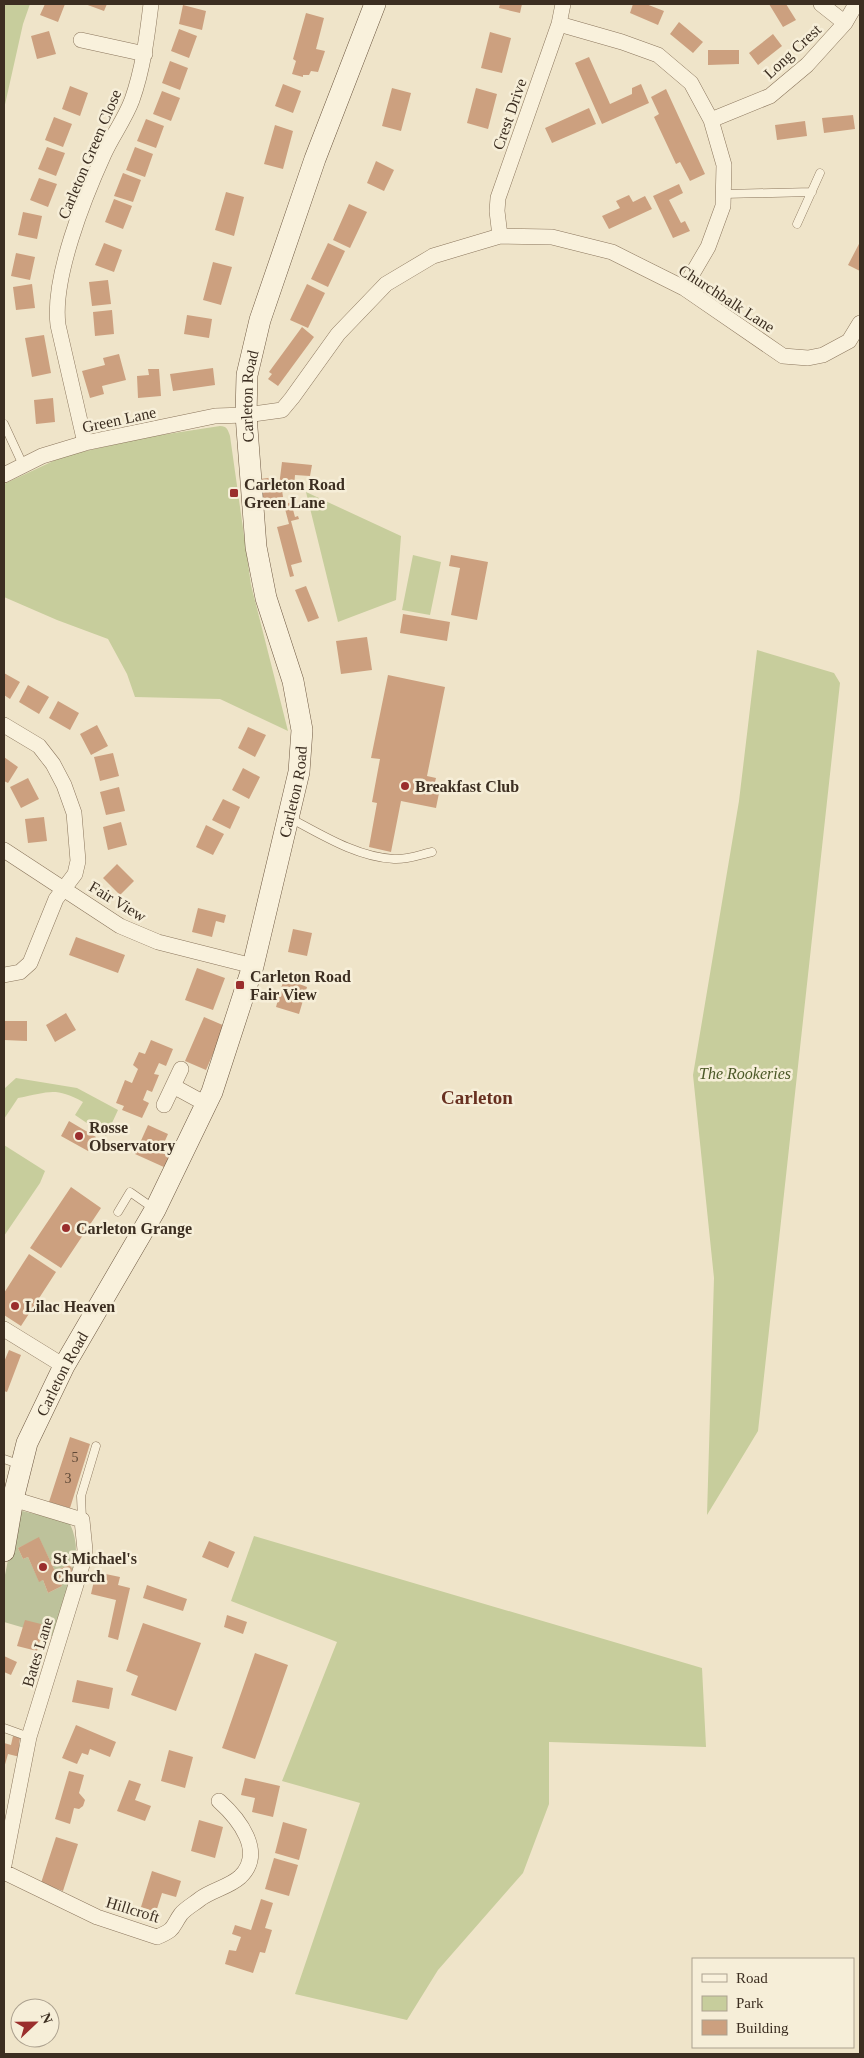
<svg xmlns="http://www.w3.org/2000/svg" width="864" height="2058" font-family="'Times New Roman',serif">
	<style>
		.green { fill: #c7cd9c }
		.cemetery { fill: #bdc29b; fill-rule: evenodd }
		.building { fill: #cca07f }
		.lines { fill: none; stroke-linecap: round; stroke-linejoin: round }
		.lane-casing { stroke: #8b765d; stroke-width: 9 }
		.street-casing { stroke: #8b765d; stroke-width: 16 }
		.secondary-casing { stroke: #6d5740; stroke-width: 22 }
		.lane { stroke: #f9f1dc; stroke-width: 8 }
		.street { stroke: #f9f1dc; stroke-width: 15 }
		.secondary { stroke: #f9f1dc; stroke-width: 21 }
		.poi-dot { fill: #9a2e2d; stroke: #f6eed8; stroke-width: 2 }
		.labels { text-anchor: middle; stroke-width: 5; stroke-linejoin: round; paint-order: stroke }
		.number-label { font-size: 14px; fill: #604a38 }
		.street-label { font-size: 16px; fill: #3c2e21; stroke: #f6eed8 }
		.poi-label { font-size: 16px; font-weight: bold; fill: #3c2e21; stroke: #f6eed8; text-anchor: start }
		.park-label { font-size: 16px; font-style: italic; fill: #4b5827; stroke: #f6eed8 }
		.quarter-label { font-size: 19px; font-weight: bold; fill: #683020; stroke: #f6eed8 }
	</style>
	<rect width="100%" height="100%" fill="#efe4c9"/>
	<path class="green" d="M4,4H30L23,24L4,109Z
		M220,426C227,426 228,430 230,436L251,585L288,731L220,699L135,697L127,674L108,639L57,620L4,597V484L64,456L148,437Z
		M306,492L401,536L396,600L338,622Z
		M413,555L441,562L430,615L402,610Z
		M757,650L834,673L840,683L758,1431L707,1515L714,1278L693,1075L739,801Z
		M16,1078L77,1088L118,1110L106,1136L75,1115L83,1102C54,1086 48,1093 18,1098L4,1119V1089Z
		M4,1145L45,1171L40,1183L4,1236Z
		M254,1536L702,1668L706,1747L549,1742V1804L523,1873L438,1970L407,2020L295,1994L360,1803L282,1781L337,1642L231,1601Z"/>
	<path class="cemetery" d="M18,1510L69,1522C88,1558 64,1601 52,1636L4,1622V1580ZM39,1538L55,1571L70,1564L73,1571L68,1573L70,1576L60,1581L62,1586L48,1593L43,1580L39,1581L28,1557L23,1559L18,1548Z"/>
	<path class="building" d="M45,4H65L58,22L40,15Z
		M85,4H107L104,11Z
		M500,4H522L520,13L499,8Z
		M633,4H646L664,11L658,25L630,13Z
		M769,4H786L796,20L783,27Z
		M183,5L206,11L202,30L179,24Z
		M306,13L324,18L316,49L325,51L318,72L311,71L309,75H303V77L292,74L296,61L293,59Z
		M679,22L703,42L693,53L670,34Z
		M179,29L197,36L189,58L171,51Z
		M49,31L56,54L37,59L31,36Z
		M490,32L511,38L502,73L481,68Z
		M773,34L782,46L758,65L749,53Z
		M708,50H739V64L708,65Z
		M589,57L610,104L632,94V88L641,84L649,103L602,124L575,63Z
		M170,61L188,68L180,90L162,83Z
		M283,84L301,91L293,113L275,106Z
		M70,86L88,93L80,116L62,109Z
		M392,88L411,93L401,131L382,126Z
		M476,88L497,94L488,129L467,123Z
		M666,89L705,174L690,181L680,162L676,164L654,117L659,114L651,97Z
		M162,91L180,98L171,121L153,114Z
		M589,108L596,124L552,143L545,128Z
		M853,115L855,129L824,133L822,118Z
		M54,117L72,124L63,147L45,140Z
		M146,119L164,126L156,148L137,141Z
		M805,121L807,136L777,140L775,125Z
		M275,125L293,131L283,169L264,164Z
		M47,147L65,153L56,176L38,169Z
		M135,147L153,154L145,177L126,170Z
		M376,161L394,170L384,191L367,183Z
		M123,173L141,180L133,202L114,196Z
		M39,178L57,184L48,207L30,200Z
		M679,184L683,193L669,200L681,223L685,221L690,231L673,238L653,196Z
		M226,192L244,197L234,236L215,230Z
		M629,195L633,202L645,196L652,209L609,229L602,216L620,208L616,201Z
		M114,199L132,206L123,229L105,222Z
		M349,204L367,212L350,248L333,240Z
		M23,212L42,216L37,239L18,235Z
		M860,242V271L848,265Z
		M104,243L122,250L114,272L95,265Z
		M328,243L345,251L328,287L311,279Z
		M16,253L35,257L30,280L11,276Z
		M213,262L232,267L221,305L203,300Z
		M108,280L111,304L92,306L89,282Z
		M32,284L35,308L16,310L13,287Z
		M307,284L325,293L308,328L290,320Z
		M112,310L114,334L95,336L93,312Z
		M187,315L212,319L209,338L184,334Z
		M302,327L314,337L278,386L268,379L272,374L269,372Z
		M44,335L51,373L32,377L25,338Z
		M119,354L126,380L102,386L104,394L90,398L82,371L105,365L103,358Z
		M213,368L215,385L173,391L170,374Z
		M148,369H159L161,396L138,398L137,376L149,375Z
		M53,398L55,422L36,424L34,400Z
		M282,462L312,465L310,476L295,475L294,488L279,486Z
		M275,477L278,491L282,490L283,497L276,498L277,506L265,508L260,479Z
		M291,502L295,517L298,516L299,519L291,521L302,562L291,565L294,576L290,577L277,527L289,524L284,505Z
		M451,555L488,562L477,620L451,615L460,568L449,566Z
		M306,586L319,618L308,622L295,590Z
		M403,614L450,622L447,641L400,633Z
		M367,637L372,670L341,674L336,641Z
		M4,673L20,682L10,699L4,695Z
		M388,675L445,687L427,776L436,778L435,782L441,783L436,808L401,801L391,852L369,847L377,803L372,802L380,759L371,758Z
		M28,685L49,697L39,714L19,702Z
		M58,701L79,713L70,730L49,718Z
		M97,725L108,746L91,755L80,734Z
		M248,727L266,735L255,757L238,748Z
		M113,753L119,776L100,781L94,757Z
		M4,757L18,767L8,783L4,781Z
		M243,768L260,777L249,799L232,790Z
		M28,778L39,799L21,808L10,787Z
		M119,787L125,811L106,815L100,792Z
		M223,799L240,807L230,829L212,820Z
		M44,817L47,841L28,843L25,819Z
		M121,822L127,845L108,850L103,827Z
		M206,825L224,834L213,855L196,847Z
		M117,864L134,881L120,895L103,878Z
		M198,908L226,915L224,923L216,921L212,937L192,932Z
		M293,929L312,933L307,956L288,952Z
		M76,937L125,955L118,973L69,955Z
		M197,968L225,978L213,1010L185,1000Z
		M284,978L307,987L299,1014L276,1007Z
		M66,1013L76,1030L55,1042L46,1025Z
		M204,1017L225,1026L206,1070L185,1061Z
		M4,1021H27V1041L4,1040Z
		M151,1040L173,1049L166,1066L159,1063L154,1074L159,1075L152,1092L147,1090L143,1100L149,1103L142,1118L122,1110L124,1106L116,1103L125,1080L132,1083L138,1069L133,1065L139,1052L145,1054Z
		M69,1121L96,1137L88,1151L61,1136Z
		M148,1125L168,1134L160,1152L171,1157L166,1168L135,1154Z
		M71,1187L101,1208L61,1268L30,1248Z
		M29,1254L56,1272L21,1326L4,1315V1293Z
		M9,1350L21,1355L7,1392L4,1391V1362Z
		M70,1437L90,1444L70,1508L49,1502Z
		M39,1537L55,1571L70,1564L73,1571L68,1573L70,1576L60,1581L62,1586L48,1593L43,1580L39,1582L28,1557L23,1559L18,1548Z
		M209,1541L235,1552L228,1568L202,1557Z
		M96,1572L120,1577L118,1585L130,1588L118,1640L108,1637L116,1600L91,1594Z
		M147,1585L187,1599L183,1611L143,1598Z
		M227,1615L247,1622L243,1634L224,1627Z
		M25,1620L53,1627L48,1643L40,1640L37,1651L17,1646Z
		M143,1623L201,1643L176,1711L131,1695L138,1676L126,1671Z
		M255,1653L288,1665L255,1759L222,1748Z
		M4,1656L17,1662L11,1675L4,1672Z
		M77,1680L113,1688L109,1709L72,1702Z
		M76,1725L116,1742L110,1757L90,1749L88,1755L82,1753L77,1764L62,1758Z
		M13,1736L20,1738L19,1745L23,1747L20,1757L8,1754L4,1768V1743L11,1745Z
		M169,1750L193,1757L185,1788L161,1781Z
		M69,1771L84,1775L79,1793L85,1800L83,1806L79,1809L74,1808L70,1824L55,1819Z
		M245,1778L280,1786L273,1817L252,1812L255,1798L241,1795Z
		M129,1780L141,1784L135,1800L151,1806L145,1821L117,1811Z
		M199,1820L223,1827L215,1858L191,1851Z
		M283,1822L307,1829L299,1860L275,1853Z
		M56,1837L78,1844L63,1891L41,1883Z
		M274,1858L298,1865L289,1896L265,1889Z
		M152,1871L181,1881L176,1897L162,1893L156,1912L141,1907Z
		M261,1899L273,1903L265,1928L272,1930L265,1953L260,1952L253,1973L225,1964L229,1950L236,1951L241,1937L232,1934L235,1925L251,1930Z"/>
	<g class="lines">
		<defs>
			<path id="lane" d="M724,194L812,192
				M797,224L820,173
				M4,424L23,465
				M290,818C322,835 357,857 394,859C406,860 419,855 432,852
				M118,1212L130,1192L153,1208
				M4,1459L21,1465
				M82,1520L81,1496L96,1446
				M4,1728L29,1737"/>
			<path id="street" d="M821,4L845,23
				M559,24L622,42L658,55L691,83L711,120L724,165L723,206L708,247L684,288
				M81,40L145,54
				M711,120L770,96L807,65L845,23L856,4
				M500,236L497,211L498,198L559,24L563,4
				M85,443L58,325C52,278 84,198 104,154C112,136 125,119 132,100C143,69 147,37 151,4
				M4,475L42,456L85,443L215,416L246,415L282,410L292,398L338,334L386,284L433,256L500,236L552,237L612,252L684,288L783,356L808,358L823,355L849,341L860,323
				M4,725L39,746L53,764L64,785L74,813L78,861L75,874L56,899L30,963L20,972L4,975
				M4,850L120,926L158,942L253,966
				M173,1086L206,1104
				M164,1105L181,1069
				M4,1329L64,1366
				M4,1865L29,1737L82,1565L85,1550L82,1520L13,1499
				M4,1872L97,1917L157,1937C176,1929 171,1928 181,1914C186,1908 194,1904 200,1899C212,1890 229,1887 240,1877C266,1852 238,1818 219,1801"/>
			<g id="secondary">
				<path id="s1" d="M4,1551L13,1499L27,1443L64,1366L155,1210L212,1092L253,966L299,772L302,730L293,681L266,598L256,547L246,415L247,375L260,320L315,159L375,4"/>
			</g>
		</defs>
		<use href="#lane" class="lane-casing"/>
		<use href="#street" class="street-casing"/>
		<use href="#secondary" class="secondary-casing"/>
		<use href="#lane" class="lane"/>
		<use href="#street" class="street"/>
		<use href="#secondary" class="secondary"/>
	</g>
	<g class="poi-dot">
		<rect x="229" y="488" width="10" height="10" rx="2.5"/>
		<circle cx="405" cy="786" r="5"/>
		<rect x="235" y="980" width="10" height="10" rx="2.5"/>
		<circle cx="79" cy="1136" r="5"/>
		<circle cx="66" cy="1228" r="5"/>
		<circle cx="15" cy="1306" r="5"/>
		<circle cx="43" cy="1567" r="5"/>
	</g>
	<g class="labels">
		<g class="number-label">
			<text x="75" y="1462">5</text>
			<text x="68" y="1483">3</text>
		</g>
		<g class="street-label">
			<text transform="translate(792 51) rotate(-43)" y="6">Long Crest</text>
			<text transform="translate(509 114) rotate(-71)" y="6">Crest Drive</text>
			<text transform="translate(89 154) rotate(-67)" y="6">Carleton Green Close</text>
			<text transform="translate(727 298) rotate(33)" y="6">Churchbalk Lane</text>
			<text dy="6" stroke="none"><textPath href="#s1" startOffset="1222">Carleton Road</textPath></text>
			<text transform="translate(119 419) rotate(-12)" y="6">Green Lane</text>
			<text dy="6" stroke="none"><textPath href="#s1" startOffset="819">Carleton Road</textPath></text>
			<text transform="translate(118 901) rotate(31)" y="6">Fair View</text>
			<text dy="6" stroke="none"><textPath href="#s1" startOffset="188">Carleton Road</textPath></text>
			<text transform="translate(37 1652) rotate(-73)" y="6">Bates Lane</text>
			<text transform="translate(133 1909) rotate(17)" y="6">Hillcroft</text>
		</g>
		<g class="poi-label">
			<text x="244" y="490">Carleton Road<tspan x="244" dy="18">Green Lane</tspan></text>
			<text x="415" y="792">Breakfast Club</text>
			<text x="250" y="982">Carleton Road<tspan x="250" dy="18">Fair View</tspan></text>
			<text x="89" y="1133">Rosse<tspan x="89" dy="18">Observatory</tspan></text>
			<text x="76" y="1234">Carleton Grange</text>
			<text x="25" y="1312">Lilac Heaven</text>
			<text x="53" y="1564">St Michael's<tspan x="53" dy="18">Church</tspan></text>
		</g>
		<g class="park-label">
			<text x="745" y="1079">The Rookeries</text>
		</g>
		<g class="quarter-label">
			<text x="477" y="1104">Carleton</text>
		</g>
	</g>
	<rect width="864" height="2058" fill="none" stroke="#3c2e21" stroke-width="10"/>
	<rect x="692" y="1958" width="162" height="90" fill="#f6eed8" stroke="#aca18f"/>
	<rect x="702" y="1974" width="25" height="8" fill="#f9f1dc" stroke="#aca18f"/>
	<text x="736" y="1983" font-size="15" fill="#3c2e21">Road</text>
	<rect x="702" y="1996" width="25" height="15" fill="#c7cd9c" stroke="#aca18f"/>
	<text x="736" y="2008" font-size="15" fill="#3c2e21">Park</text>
	<rect x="702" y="2020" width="25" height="15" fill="#cca07f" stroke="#aca18f"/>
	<text x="736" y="2033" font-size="15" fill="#3c2e21">Building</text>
	<g transform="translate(35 2023) rotate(68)"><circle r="24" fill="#f6eed8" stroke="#aca18f"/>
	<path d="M0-4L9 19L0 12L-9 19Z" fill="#9a2e2d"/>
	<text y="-8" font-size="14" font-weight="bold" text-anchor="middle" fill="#3c2e21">N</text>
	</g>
</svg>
